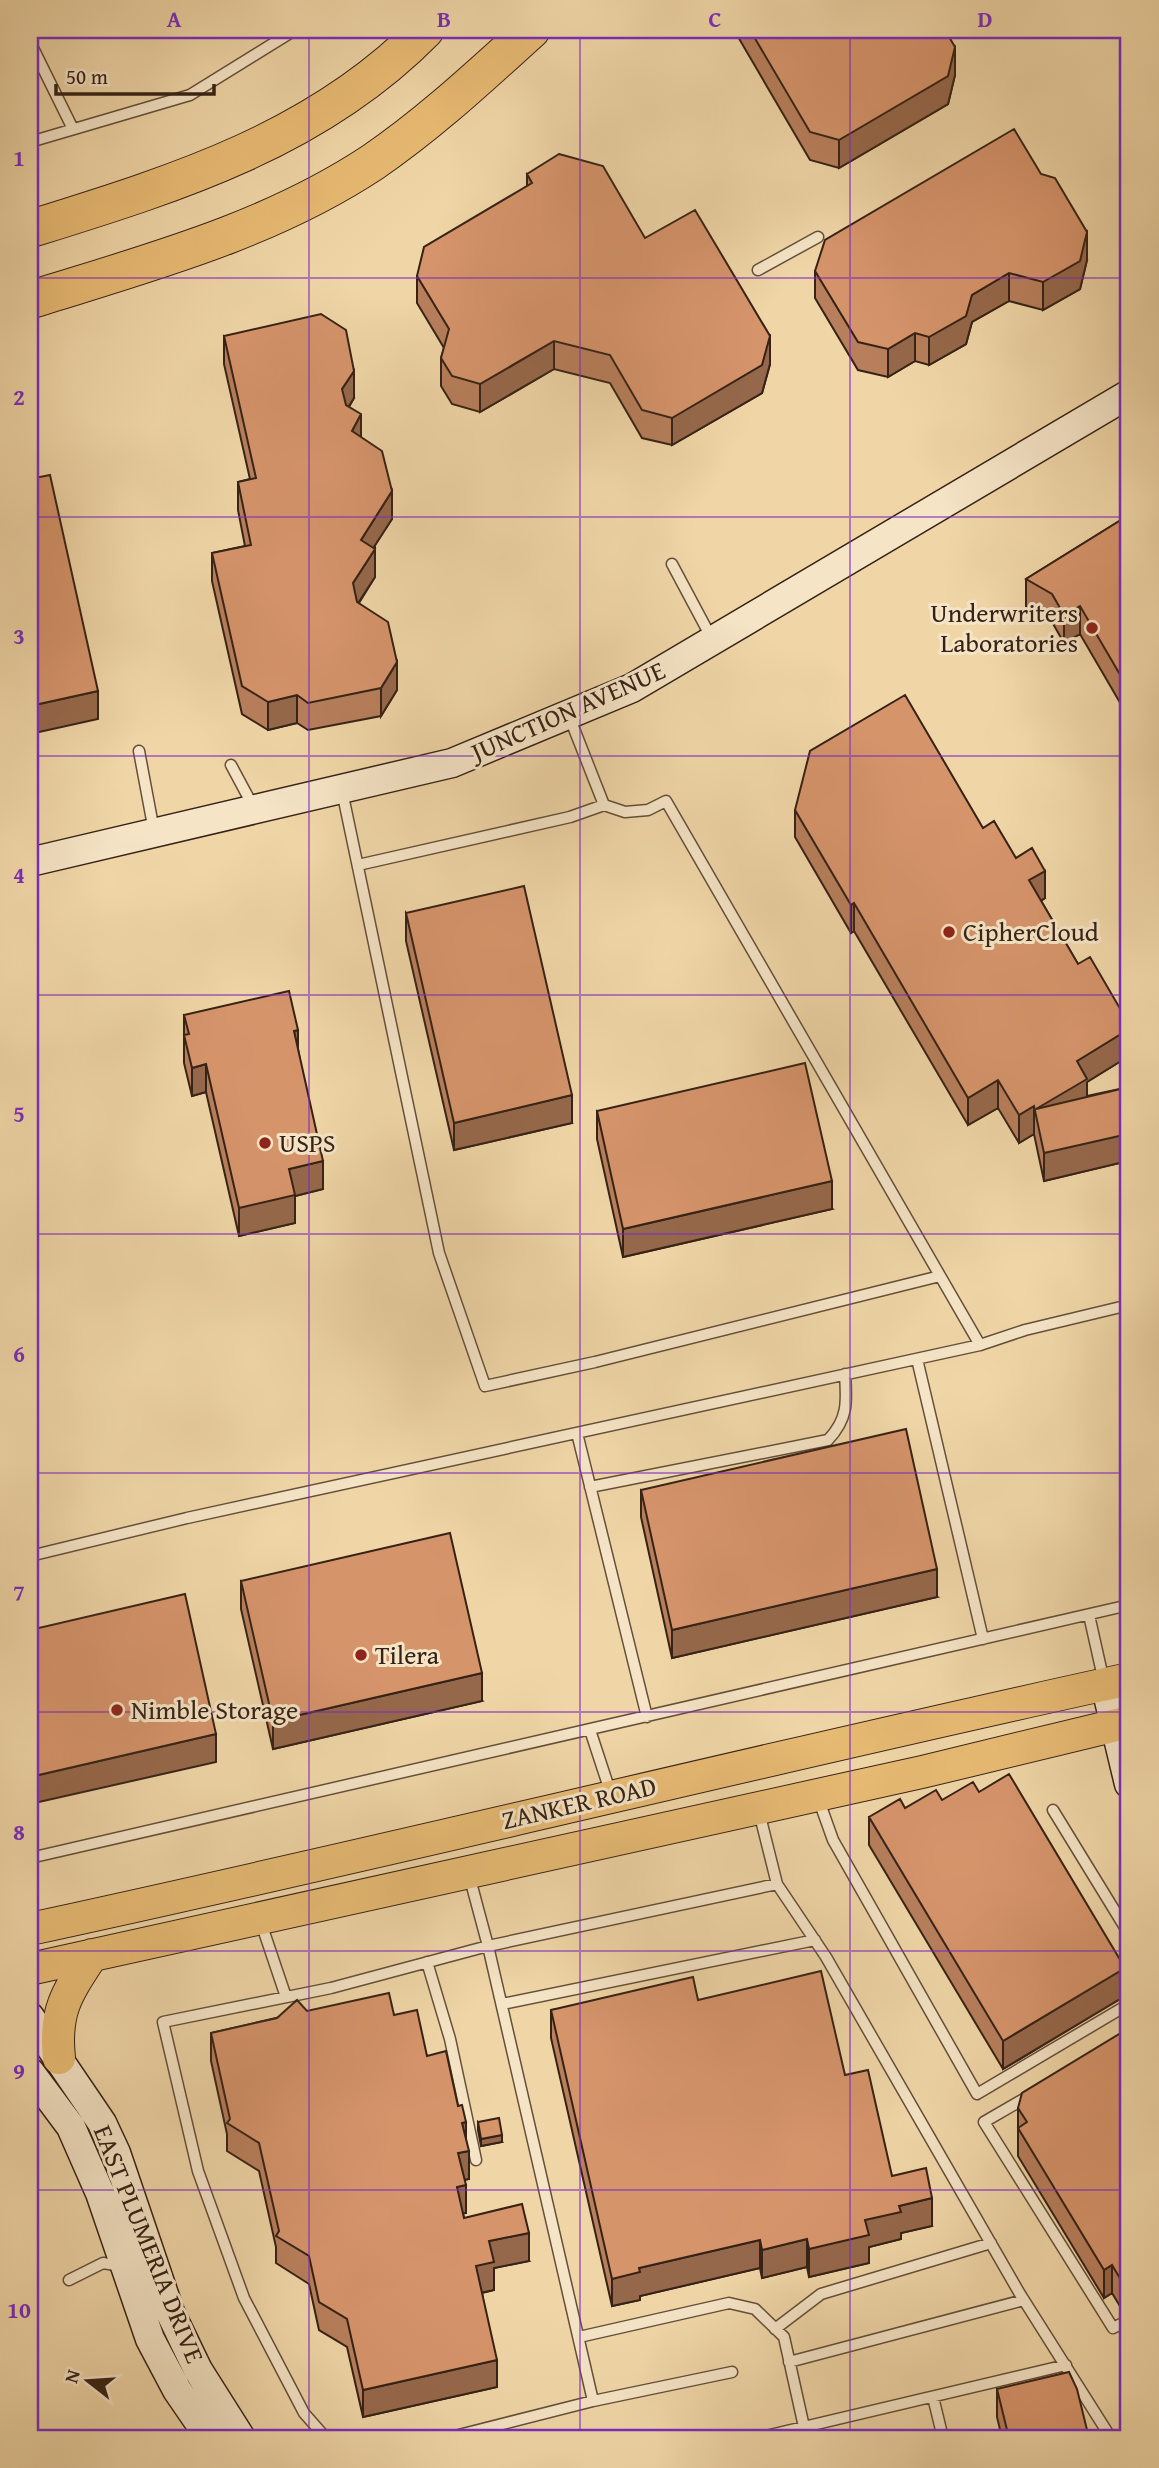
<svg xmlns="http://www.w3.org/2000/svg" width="1159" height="2468" font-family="'Gentium Book Plus',serif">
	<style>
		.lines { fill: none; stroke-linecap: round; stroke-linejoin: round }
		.lane-casing { stroke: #644f3a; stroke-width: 13 }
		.secondary-casing { stroke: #362216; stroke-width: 31 }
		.primary-casing { stroke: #362216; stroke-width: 34 }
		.highway-casing { stroke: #362216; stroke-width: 39 }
		.lane { stroke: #f5e4c6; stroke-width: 10 }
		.secondary { stroke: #f5e4c6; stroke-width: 28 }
		.primary { stroke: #e8bb74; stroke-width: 32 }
		.highway { stroke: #e8bb74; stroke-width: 37 }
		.wall { fill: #b87f5c; stroke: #362216; stroke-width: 2 }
		.shaded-wall { fill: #96684b; stroke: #362216; stroke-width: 2 }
		.building { fill: #d6946b; stroke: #362216; stroke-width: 2 }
		.grid { fill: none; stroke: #7b2cbf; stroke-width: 2; stroke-opacity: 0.55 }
		.poi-dot { fill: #8f2418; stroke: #f5e4c6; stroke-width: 2.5 }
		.labels { text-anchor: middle; stroke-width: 6; stroke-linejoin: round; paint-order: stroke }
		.poi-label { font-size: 26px; fill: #362216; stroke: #f5e4c6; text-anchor: start }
		.street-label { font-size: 26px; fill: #362216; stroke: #f5e4c6 }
		.neatline { fill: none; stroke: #7b2cbf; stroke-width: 2.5 }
		.grid-label { font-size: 23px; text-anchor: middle; font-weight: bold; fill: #7b2cbf }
	</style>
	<rect width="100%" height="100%" fill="#f0d6a7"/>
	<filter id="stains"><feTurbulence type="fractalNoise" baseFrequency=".00286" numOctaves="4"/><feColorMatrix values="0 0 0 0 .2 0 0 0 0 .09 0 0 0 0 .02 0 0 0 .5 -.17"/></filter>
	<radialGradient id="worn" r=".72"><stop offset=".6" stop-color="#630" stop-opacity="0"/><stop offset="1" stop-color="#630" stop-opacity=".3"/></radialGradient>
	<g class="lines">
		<defs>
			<path id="lane" d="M30,42L73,129
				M30,142L190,95L295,30
				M758,270L818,237
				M672,564L712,639
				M569,716L604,805
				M139,751L154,831
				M231,765L254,808
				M342,791L439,1253L485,1386L595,1362L940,1276
				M358,865L570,817L604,805L625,812L648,810L666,801L980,1345
				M30,934L32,945
				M917,1359L983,1639
				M577,1433L647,1717
				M590,1487L828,1440C848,1419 847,1402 845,1374
				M30,1556L187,1518L980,1345L1025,1330L1129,1305
				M1089,1615L1104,1682
				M590,1730L611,1794
				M818,1798L833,1840L977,2094L1129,2004
				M1053,1810L1129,1934
				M759,1812L777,1884L826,1957L1020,2294L1111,2438
				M30,1858L1129,1605
				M260,1920L286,1997
				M427,1962L450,2039L476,2160
				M502,2004L815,1940
				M1029,2096L984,2122L1113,2328L1129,2320
				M69,2280L103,2263L121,2266
				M775,2329L821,2294L991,2243
				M579,2337L729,2303L755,2309L784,2337L804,2427
				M789,2362L1024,2300
				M933,2397L943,2438
				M593,2401L732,2372
				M326,2438L304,2413L244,2298L198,2171L163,2022L331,1988L488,1946L777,1884
				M447,2438L593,2401L488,1946L469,1875
				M757,2438L1066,2365"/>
			<path id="secondary" d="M30,862L452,763L632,688L1129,394
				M1105,1684L1129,1784
				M30,2017L102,2123L116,2153L170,2312L198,2370L241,2438
				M30,2072L71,2127L100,2193L150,2339L177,2390L210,2438"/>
			<path id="primary" d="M30,1929C397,1850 762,1759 1129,1679
				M30,1969L922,1772L1129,1722
				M59,2058C54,2011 67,1993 92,1955"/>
			<path id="highway" d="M30,229C174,184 316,141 425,30
				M30,300C148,263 269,231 373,162C430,123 480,76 531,30"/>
		</defs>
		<use href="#lane" class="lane-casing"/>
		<use href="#secondary" class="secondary-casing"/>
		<use href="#primary" class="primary-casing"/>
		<use href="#highway" class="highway-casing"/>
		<use href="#lane" class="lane"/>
		<use href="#secondary" class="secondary"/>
		<use href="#primary" class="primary"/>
		<use href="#highway" class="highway"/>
	</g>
	<path class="wall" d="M734,30H945L955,75L948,104L839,168L810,160Z
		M527,174L645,238L770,364L762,393L672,445L642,438L610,383L554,369L480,412L452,404L441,386V358L444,348L417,303V276L527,186Z
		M1087,260L1080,289L1043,310L1009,301L972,322L966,344L929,365L915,361L888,377L858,370L815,298V271Z
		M224,336L354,398L349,407L392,519L373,548L375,577L359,603L397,690L381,716L308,730L297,723L268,730L242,714L212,581V553L245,546L238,510V482L250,479L224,364Z
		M1129,515V718L1080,634L1064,643L1052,622L1026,607V579Z
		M795,810L983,828L1016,858L1045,898L1041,901L1078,964L1129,1024V1056L1087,1082V1096L1129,1087L1128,1161L1044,1181L1034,1134L1019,1143L998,1108L968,1125L854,931L851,933L795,837Z
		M406,913L572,1123L454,1150L406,941Z
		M184,1015L298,1049L323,1189L295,1196V1223L239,1236L206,1092L192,1096L184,1063Z
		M597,1111L832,1209L623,1257L597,1139Z
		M641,1490L937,1597L672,1658L641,1517Z
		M241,1581L482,1701L273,1749L241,1609Z
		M979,1792L1125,1996L1003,2069L869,1845V1817Z
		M698,2000L845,2075L892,2176L932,2226L901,2233V2239L869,2247V2263L809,2277L807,2267L762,2278L760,2268L640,2296V2300L612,2306L551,2038V2010Z
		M307,2011L394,2015L427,2056L466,2139L469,2179L464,2180L466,2213H463L464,2218L529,2261L494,2268V2290L482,2293L497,2387L363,2417L347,2347L319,2330L309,2284L276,2263V2247L259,2171L227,2151V2134L211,2061V2033Z
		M1129,2028V2310L1121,2308L1112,2293L1104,2298L1018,2156V2108Z
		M478,2122L502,2142L481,2146L478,2130Z
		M1129,2356V2399L1122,2388V2360Z
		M997,2389L1089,2438H1002L997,2417Z"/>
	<path class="shaded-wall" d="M955,47V75L948,104L839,168V140Z
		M1087,232V260L1080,289L1043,310V282Z
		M1009,273V301L972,322L966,344L929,365V337L972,295Z
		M915,333V361L888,377V349Z
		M770,336V364L762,393L672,445V418Z
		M554,341V369L480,412V384Z
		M354,371V398L342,417V389Z
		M361,414V442L352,431Z
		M392,491V519L361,567V540Z
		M375,549V577L353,611V583Z
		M1080,606V634L1064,643V615Z
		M397,662V690L381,716V688Z
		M98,691V719L30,734V706Z
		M297,695V723L268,730V702Z
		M1045,871V898L1029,908V880Z
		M854,903V931L851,933V905Z
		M1129,1029V1056L1087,1082V1107L1036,1109L1077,1061Z
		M298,1030V1058L294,1031Z
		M206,1064V1092L192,1096V1068Z
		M998,1080V1108L968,1125V1098Z
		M572,1095V1123L454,1150V1123Z
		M1034,1106V1134L1019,1143V1115Z
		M1129,1117L1128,1161L1044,1181V1153L1124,1118Z
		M323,1161V1189L295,1196V1223L239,1236V1208L289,1169Z
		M832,1181V1209L623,1257V1229Z
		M937,1569V1597L672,1658V1630Z
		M482,1673V1701L273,1749V1721Z
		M216,1734V1762L30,1804V1777Z
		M1125,1968V1996L1003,2069V2041Z
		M466,2122V2150L462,2123Z
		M502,2135V2142L481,2146V2139Z
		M469,2151V2179L458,2181V2153Z
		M466,2185V2213L457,2214V2187Z
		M932,2198V2226L901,2233V2239L869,2247V2263L809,2277V2249L865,2220L899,2206Z
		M529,2233V2261L494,2268V2290L476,2294V2266L489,2241Z
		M807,2239V2267L762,2278V2250Z
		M760,2240V2268L640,2296V2300L612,2306V2279L639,2268Z
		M1112,2265V2293L1104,2298V2270Z
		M497,2360V2387L363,2417V2390Z"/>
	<path class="building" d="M750,30H945L955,47L948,76L839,140L810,132Z
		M1014,129L1041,174L1055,178L1087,232L1080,261L1043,282L1009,273L972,295L966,316L929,337L915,333L888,349L858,342L815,271L825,240Z
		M559,154L603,166L645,238L695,210L770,336L762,365L672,418L642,410L610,355L554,341L480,384L452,376L441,358L449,329L417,276L424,247L532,183L527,174Z
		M321,314L346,330L354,371L342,389L346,405L361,414L352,431L382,451L392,491L361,540L375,549L353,583L357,602L388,622L397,662L381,688L308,703L297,695L268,702L242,686L212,553L251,545L238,482L256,478L224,336Z
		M50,475L98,691L30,706V479Z
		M1129,515V690L1080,606L1064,615L1052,594L1026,579Z
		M905,695L983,828L994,821L1016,858L1032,848L1045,871L1029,880L1078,964L1090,957L1129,1024V1029L1077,1061L1087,1079L1036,1109L1129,1087V1117L1124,1118L1128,1134L1044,1153L1034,1106L1019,1115L998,1080L968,1098L854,903L851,905L795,810L810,751Z
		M524,886L572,1095L454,1123L406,913Z
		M289,991L298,1030L294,1031L323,1161L289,1169L295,1195L239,1208L206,1064L192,1068L184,1035L189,1034L184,1015Z
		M805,1063L832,1181L623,1229L597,1111Z
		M906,1429L937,1569L672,1630L641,1490Z
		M450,1533L482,1673L273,1721L241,1581Z
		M185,1594L216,1734L30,1777V1630Z
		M1009,1774L1125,1968L1003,2041L869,1817L900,1799L905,1808L936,1790L942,1800L973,1782L979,1792Z
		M821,1971L845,2075L868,2070L892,2176L926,2168L932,2198L899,2206L901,2212L865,2220L869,2235L809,2249L807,2239L762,2250L760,2240L639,2268L640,2272L612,2279L551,2010L693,1977L698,2000Z
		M389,1993L394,2015L417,2010L427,2056L446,2051L458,2106L462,2105L466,2122L462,2123L469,2151L458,2153L466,2185L457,2187L464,2218L522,2204L529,2233L489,2241L494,2262L476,2266L497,2360L363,2390L347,2319L319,2302L309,2256L276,2236L279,2231L259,2143L227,2123L230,2119L211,2033L277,2018L297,2000L307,2011Z
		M1129,2028V2282L1121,2280L1112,2265L1104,2270L1018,2128L1027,2122L1018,2108L1022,2093Z
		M499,2118L502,2135L481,2139L478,2122Z
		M1129,2356V2371L1122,2360Z
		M1069,2372L1077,2389L1089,2438H1009L997,2389Z"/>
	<path class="grid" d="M309,30V2438M580,30V2438M850,30V2438M30,278H1129M30,517H1129M30,756H1129M30,995H1129M30,1234H1129M30,1473H1129M30,1712H1129M30,1951H1129M30,2190H1129"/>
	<g class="poi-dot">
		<circle cx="1092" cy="628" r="7"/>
		<circle cx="949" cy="932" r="7"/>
		<circle cx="265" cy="1143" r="7"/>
		<circle cx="361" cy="1655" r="7"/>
		<circle cx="117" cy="1710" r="7"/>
	</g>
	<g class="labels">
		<g class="poi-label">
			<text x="1078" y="622" text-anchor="end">Underwriters<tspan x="1078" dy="30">Laboratories</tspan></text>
			<text x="963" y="941">CipherCloud</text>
			<text x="279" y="1152">USPS</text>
			<text x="375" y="1664">Tilera</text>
			<text x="131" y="1719">Nimble Storage</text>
		</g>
		<g class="street-label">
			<text transform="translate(568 711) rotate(-24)" y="9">JUNCTION AVENUE</text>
			<text transform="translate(579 1803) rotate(-13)" y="9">ZANKER ROAD</text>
			<text transform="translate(149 2244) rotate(68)" y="9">EAST PLUMERIA DRIVE</text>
		</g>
	</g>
	<rect width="1159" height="2468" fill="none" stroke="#f0d6a7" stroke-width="77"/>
	<g transform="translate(88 2381) rotate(287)" stroke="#f5e4c6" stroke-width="5" paint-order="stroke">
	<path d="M0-5L12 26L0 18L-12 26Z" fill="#362216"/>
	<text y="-10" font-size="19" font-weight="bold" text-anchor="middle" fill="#362216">N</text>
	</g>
	<path d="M56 84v10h158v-10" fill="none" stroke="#362216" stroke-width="3.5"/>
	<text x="66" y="84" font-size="21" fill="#362216" stroke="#f5e4c6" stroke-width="5" paint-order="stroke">50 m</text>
	<rect x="38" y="38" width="1082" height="2392" class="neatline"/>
	<g class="grid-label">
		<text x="174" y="27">A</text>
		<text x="444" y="27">B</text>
		<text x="715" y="27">C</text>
		<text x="985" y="27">D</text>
		<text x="19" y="166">1</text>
		<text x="19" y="405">2</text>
		<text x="19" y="644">3</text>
		<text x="19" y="883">4</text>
		<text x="19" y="1122">5</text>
		<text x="19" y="1362">6</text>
		<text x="19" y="1601">7</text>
		<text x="19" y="1840">8</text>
		<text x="19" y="2079">9</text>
		<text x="19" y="2318">10</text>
	</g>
	<rect width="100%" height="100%" filter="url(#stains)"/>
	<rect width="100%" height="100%" fill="url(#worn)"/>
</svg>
